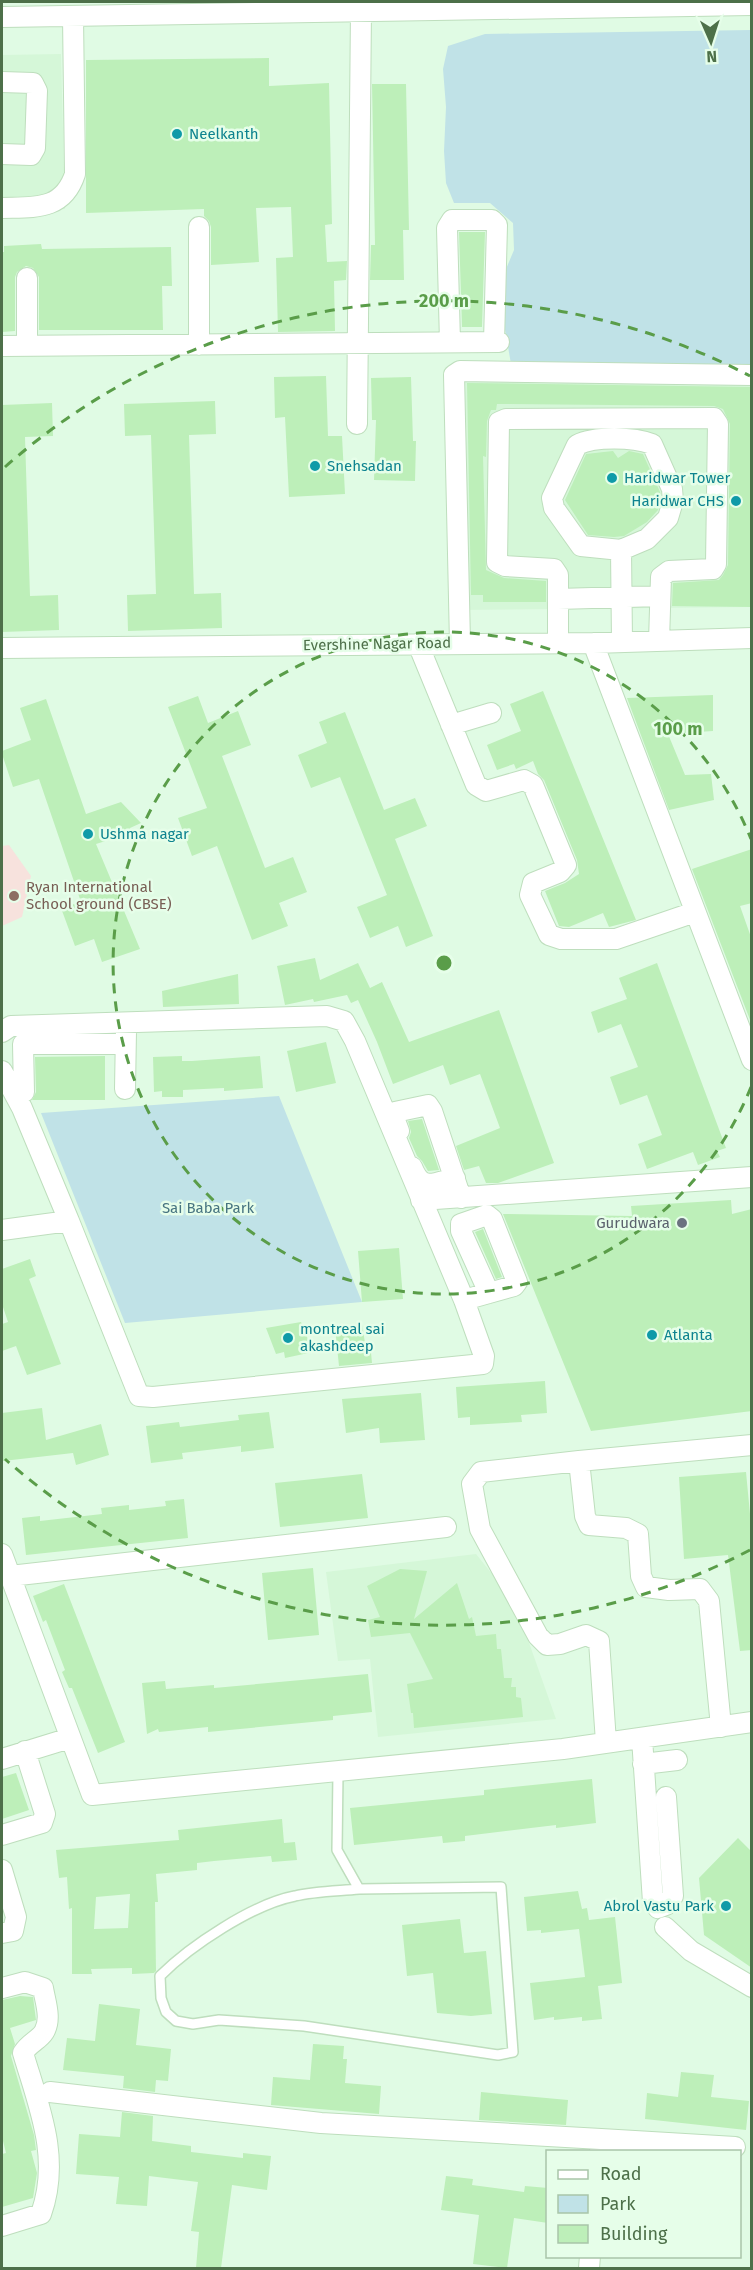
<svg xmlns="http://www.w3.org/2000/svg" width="753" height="2270" font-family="'Fira Sans',sans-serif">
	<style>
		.residential { fill: #d5f7d8 }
		.education { fill: #f7e2dd }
		.green { fill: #c0e2e7 }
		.building { fill: #bdefb9; fill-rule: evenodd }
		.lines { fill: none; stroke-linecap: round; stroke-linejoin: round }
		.lane-casing { stroke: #bedebd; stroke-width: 12 }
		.street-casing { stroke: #bedebd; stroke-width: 22 }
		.lane { stroke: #fff; stroke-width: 9 }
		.street { stroke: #fff; stroke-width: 20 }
		.ring { fill: none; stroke: #5a9d49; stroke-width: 3; stroke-dasharray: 10 8 }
		.culture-dot { fill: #0f9aa8; stroke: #e6fee9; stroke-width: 2 }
		.education-dot { fill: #8d6e63; stroke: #e6fee9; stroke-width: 2 }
		.worship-dot { fill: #6b7280; stroke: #e6fee9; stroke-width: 2 }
		.labels { text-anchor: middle; stroke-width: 5; stroke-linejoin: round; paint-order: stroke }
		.culture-label { font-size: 15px; fill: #0d838f; stroke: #e6fee9; text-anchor: start }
		.street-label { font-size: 15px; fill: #4d7049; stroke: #e6fee9 }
		.education-label { font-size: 15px; fill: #785e54; stroke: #e6fee9; text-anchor: start }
		.park-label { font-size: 15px; fill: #477481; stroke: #e6fee9 }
		.worship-label { font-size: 15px; fill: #5b616d; stroke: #e6fee9; text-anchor: end }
		.centre { fill: #5a9d49; stroke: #e6fee9; stroke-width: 3 }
		.ring-label { font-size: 18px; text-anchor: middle; font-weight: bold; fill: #5a9d49; stroke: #e6fee9; stroke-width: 5; stroke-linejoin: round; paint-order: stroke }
	</style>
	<rect width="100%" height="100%" fill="#e0fbe4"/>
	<path class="residential" d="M61,54L65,209L2,211V55Z
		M455,368L751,371V607L457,610Z
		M476,1554L504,1589L527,1637L556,1719L378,1737L370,1659L338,1661L326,1572Z"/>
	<path class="education" d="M9,845L31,876L22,917L2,926V846Z"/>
	<path class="green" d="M751,30V366L729,365L662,370L511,364L503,318L501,281L514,250L513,223L490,203H454L446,183L444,151L446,107L443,69L448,46L485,34Z
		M279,1096L362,1302L125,1323L41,1113Z"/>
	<path class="building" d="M269,58V86L329,83L332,224L325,225L327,262L347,261L346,280L334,281L335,331L278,332L276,258L293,257L291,207L256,208L259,262L211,265V227L209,221L204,216V209L86,213V60Z
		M372,84H406L409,230H403L404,280H370L371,245H375Z
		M459,232H485L482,327H462Z
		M41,244L42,249L171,247L172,286H162L163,330H39V277L33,268L26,266L17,272L15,277V331L2,332V252H4V246Z
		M326,376L328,436H342L345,494L289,497L285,417L275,418L274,377Z
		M411,377L413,441H416L415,481L374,480L376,420H372L371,378Z
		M467,383L752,387V607L672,606L673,583L719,580L723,575L728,565L730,424L723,409L714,406L497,404L496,410H491L487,421L486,457L483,456L486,570L504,578L546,581V602H483V595H471Z
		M215,401L216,434L189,435L194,594L221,593L222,628L128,631L127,595L156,594L151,435L125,436L124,404Z
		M52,403L53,436L25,437L30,596L58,595L59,630L2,632V405Z
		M613,451L618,458L629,451L643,454L660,492L661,500L658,510L647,522L624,536L614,537L588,535L565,500L586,454Z
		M543,691L636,920L609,927L603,913L569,927L559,926L545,891L565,883L579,874L577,860L544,780L538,774L533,761L516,769L514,764L497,770L487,745L521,731L510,704Z
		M713,695V731L668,734L685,775L711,774L714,800L669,810L627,698Z
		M198,696L208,723L238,711L251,745L222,756L265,868L293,857L307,892L279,903L288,926L252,940L217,846L192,856L178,818L207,808L168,707Z
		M46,699L86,814L121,802L141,823L130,828L131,833L96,844L140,949L102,962L94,939L75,946L61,908L81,902L39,779L13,787L2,754V751L31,740L20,708Z
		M345,712L384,810L415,798L427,826L395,839L433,936L406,947L398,926L370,938L357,907L387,895L340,777L311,788L298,755L327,743L319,722Z
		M752,849V903L740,906L752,940V1025L692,869Z
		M315,958L320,980L358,963L370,988L382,982L409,1042L499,1010L554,1163L498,1183H486L479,1166L464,1170L456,1146L500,1128L480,1074L450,1085L443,1065L393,1084L377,1042L358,1000L351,1003L347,995L314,1002L313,999L285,1005L277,966Z
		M657,963L726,1148L717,1151L720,1157L698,1165L693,1152L647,1169L638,1144L662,1135L647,1095L620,1105L610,1077L638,1067L621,1024L598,1033L591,1012L627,999L619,978Z
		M238,974L239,1004L163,1007L162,991Z
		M326,1042L336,1083L296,1092L287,1051Z
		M105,1056V1100H32L36,1092L35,1057Z
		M182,1056V1061H192L260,1056L263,1088L224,1091V1088L183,1090V1097H162V1091L154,1092L153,1057Z
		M422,1119L439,1170L428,1171L422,1161L417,1156L409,1138L411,1132L408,1121Z
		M731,1200L732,1214L752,1209V1411L591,1431L503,1214L632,1216L631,1206Z
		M483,1229L502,1277L496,1279L475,1232Z
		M399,1248L403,1299L362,1302L358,1251Z
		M30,1259L36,1276L29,1279L61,1364L27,1375L16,1346L2,1351V1324L8,1322L2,1304V1269Z
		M301,1322L313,1352L285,1358L284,1352L276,1354L266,1328Z
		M362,1324L365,1343L370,1342L372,1363L339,1366L335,1327Z
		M545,1381L547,1413L521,1415L522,1422L470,1425V1417L458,1418L456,1387Z
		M421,1393L425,1440L380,1443L379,1428L346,1433L342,1399Z
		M42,1408L46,1440L101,1424L109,1455L76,1465L73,1453L3,1461L2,1413Z
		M269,1412L274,1448L241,1452V1446L182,1453L183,1459L151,1463L146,1426L179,1422L180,1427L239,1420L238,1415Z
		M746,1472L752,1535V1650L740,1651L728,1555L684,1559L679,1477Z
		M362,1474L368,1518L280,1527L275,1483Z
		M184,1499L188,1538L26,1555L22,1518L40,1516V1521L102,1514L101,1508L129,1505V1510L166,1506L165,1501Z
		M313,1568L319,1635L268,1640L262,1573Z
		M400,1569L427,1571L414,1619L457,1583L469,1619L472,1617L476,1636L496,1634L497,1649H501L504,1678H512L511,1687H516V1697L521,1698L523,1717L414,1728L413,1713H411L407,1684L433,1679L410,1633L371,1637L368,1620L380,1617L367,1586Z
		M64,1584L125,1742L98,1753L72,1688H69L62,1672L65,1670L46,1620L43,1622L33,1596Z
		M368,1674L372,1712L333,1716V1720L208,1732V1727L159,1732L158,1729L147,1734L142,1683L165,1681L166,1689L214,1685V1688Z
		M16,1773L29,1810L2,1819V1777Z
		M592,1779L596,1823L556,1828V1825L465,1836V1841L443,1843L442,1836L354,1845L350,1808L484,1795V1790Z
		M282,1819L284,1843L295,1842L297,1860L272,1862L271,1856L214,1861L197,1863V1870L156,1874L158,1902H155L156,1971L154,1973L132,1974V1968L91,1969L92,1974H72V1908L69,1909L67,1877L59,1878L56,1850L179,1840L178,1830ZM130,1894L128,1928L94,1929L96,1897Z
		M738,1838L752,1852V1968L704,1935L699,1878Z
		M578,1891L582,1909L587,1908L589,1920L615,1917L622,1983L598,1986L602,2019L582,2021V2017L554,2020V2017L534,2020L530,1983L585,1977L579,1929L541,1933V1930L527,1931L524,1897Z
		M460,1919L464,1953L486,1951L492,2014L471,2016L437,2013L433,1973L407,1976L402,1925Z
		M20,1996L33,1997L36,2020L10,2028L15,2044L11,2056L34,2135L36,2150L31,2151L37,2173L33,2198L2,2207V2154L6,2153L2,2137V2000Z
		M99,2004L140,2009L136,2045L171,2049L168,2081L156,2080L155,2092L123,2088L124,2076L63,2070L67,2038L95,2041Z
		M313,2044L344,2046L343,2059H347L345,2083L381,2086L379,2114L271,2105L273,2077L310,2080Z
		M681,2072L714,2075L711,2097L749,2101L746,2130L645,2119L647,2093L678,2097Z
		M481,2092L568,2100L566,2125L479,2120Z
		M122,2112L153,2116L152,2141L191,2146V2152L243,2158V2153L271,2156L267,2190L232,2185L221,2268H196L199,2232L191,2231L198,2182L149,2176L147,2206L116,2204L119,2177L76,2174L79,2134L120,2137Z
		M446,2176L473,2179L472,2185L524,2192L525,2186L548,2188V2223L514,2218L507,2268L473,2264L479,2215L441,2210Z"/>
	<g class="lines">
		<defs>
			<path id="lane" d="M338,1773L337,1850L359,1889L501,1887L513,2052L498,2055L304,2026L219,2020L193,2024L176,2021L166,2012L161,1998L160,1976C190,1946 253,1904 295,1896C315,1891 338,1891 359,1889"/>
			<path id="street" d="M2,17L752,5
				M2,82L33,83L37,91L35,148L31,155L2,154
				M2,208C34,207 63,211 75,174L73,16
				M450,342L447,228L452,220H492L497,225L494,342
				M199,345V227
				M2,346L499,342
				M27,346V278
				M357,424L361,10
				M621,550L581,546L554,508L552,498L577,445C594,436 634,437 652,444L672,489L673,501L668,518L647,539L621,550L622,642
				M558,599L660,596
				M460,643L454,375L460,371L752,375
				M558,643V575L554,569L505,566L497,562L499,422L506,419L714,418L718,424L716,564L713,569L669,571L661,577L659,641
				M593,643L752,1060
				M418,644L476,785L486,791L524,780L533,785L566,865L560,872L533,883L530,895L549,935L561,939H616L695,912
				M2,648L593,643L752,638
				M451,725L491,713
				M2,1032L11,1026L327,1016L344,1021L355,1041L464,1300L484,1356L483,1364L153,1397L139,1396L69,1221
				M2,1071L22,1108L69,1221L2,1230
				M125,1089L126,1031
				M24,1092L23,1044H125
				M399,1131L393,1115L395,1112L428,1105L432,1111L461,1198
				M412,1167C422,1192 433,1183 455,1178
				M421,1200L752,1177
				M464,1300L514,1286L517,1282L492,1219L487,1215L461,1224V1231L489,1293
				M579,1461L752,1445
				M2,1554L92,1795L563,1749L752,1722
				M10,1576L446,1527
				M642,1738L653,1902L658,1908L666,1905L673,1896L666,1797
				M606,1742L599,1641L586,1635L560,1644L547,1645L538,1636L480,1529L472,1484L481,1472L579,1461L585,1516L589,1525L626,1528L638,1534L641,1576L646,1587L669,1590L700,1589L709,1601L721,1727
				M2,1759L70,1738
				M643,1764L677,1760
				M2,1835L42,1823L45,1814L25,1751
				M2,1870L16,1917L13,1931L2,1933
				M665,1927L691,1951L752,1987
				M2,1988L25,1982L43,1988C45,2001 52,2019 44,2032C39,2040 29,2043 23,2053C39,2107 61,2158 41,2214L2,2226
				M50,2092L321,2123L601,2139L600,2152
				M601,2139L735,2147
				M589,2268L590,2256"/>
		</defs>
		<use href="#lane" class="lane-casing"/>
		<use href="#street" class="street-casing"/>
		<use href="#lane" class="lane"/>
		<use href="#street" class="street"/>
	</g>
	<g class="ring">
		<path d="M751 1087A331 331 0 1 1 751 839"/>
		<path d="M750 1550A662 662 0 0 1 5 1459M5 467A662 662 0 0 1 750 376"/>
	</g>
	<g class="culture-dot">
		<circle cx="177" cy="134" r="6"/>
		<circle cx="315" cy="466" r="6"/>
		<circle cx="612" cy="478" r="6"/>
		<circle cx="736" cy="501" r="6"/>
		<circle cx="88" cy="834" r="6"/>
		<circle cx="652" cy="1335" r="6"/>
		<circle cx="288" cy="1338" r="6"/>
		<circle cx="726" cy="1906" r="6"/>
	</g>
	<circle class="education-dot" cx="14" cy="896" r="6"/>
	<circle class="worship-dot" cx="682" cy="1223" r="6"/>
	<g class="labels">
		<g class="culture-label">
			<text x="189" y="139">Neelkanth</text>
			<text x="327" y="471">Snehsadan</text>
			<text x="624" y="483">Haridwar Tower</text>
			<text x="724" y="506" text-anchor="end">Haridwar CHS</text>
			<text x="100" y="839">Ushma nagar</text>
			<text x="300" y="1334">montreal sai<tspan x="300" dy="17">akashdeep</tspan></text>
			<text x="664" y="1340">Atlanta</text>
			<text x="714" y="1911" text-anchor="end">Abrol Vastu Park</text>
		</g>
		<g class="street-label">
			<text transform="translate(377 644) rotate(-1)" y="5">Evershine Nagar Road</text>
		</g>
		<g class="education-label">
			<text x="26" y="892">Ryan International<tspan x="26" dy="17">School ground (CBSE)</tspan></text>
		</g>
		<g class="park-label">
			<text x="208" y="1213">Sai Baba Park</text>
		</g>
		<g class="worship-label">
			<text x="670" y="1228">Gurudwara</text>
		</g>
	</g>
	<circle cx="444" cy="963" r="9" class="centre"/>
	<g class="ring-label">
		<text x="444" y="307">200 m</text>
		<text x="678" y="735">100 m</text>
	</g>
	<rect width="753" height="2270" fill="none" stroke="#4d7049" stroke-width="6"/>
	<rect x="546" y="2150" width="195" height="108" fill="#e6fee9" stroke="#a9c5a9" stroke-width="1.5"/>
	<rect x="558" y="2170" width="30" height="9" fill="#ffffff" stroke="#a9c5a9" stroke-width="1.5"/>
	<text x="600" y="2180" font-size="18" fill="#4d7049">Road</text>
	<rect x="558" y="2195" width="30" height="18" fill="#c0e2e7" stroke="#a9c5a9" stroke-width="1.5"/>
	<text x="600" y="2210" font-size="18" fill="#4d7049">Park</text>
	<rect x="558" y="2225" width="30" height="18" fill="#bdefb9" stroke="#a9c5a9" stroke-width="1.5"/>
	<text x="600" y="2240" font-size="18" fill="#4d7049">Building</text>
	<g transform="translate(711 42) rotate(177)" stroke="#e6fee9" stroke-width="4.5" paint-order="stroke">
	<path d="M0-4.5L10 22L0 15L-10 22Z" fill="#4d7049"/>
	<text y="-9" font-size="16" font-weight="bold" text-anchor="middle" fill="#4d7049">N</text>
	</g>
</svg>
